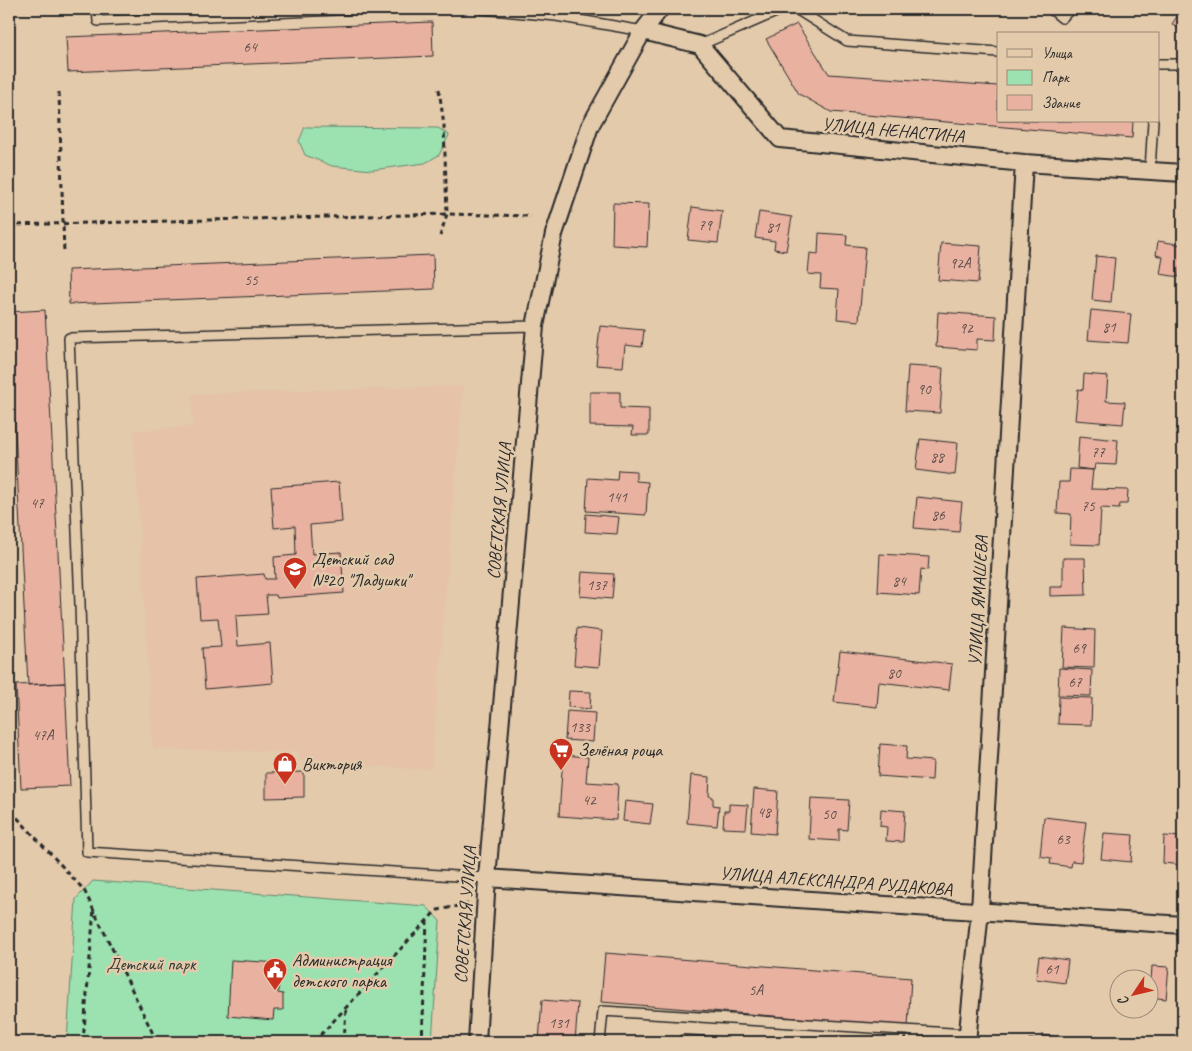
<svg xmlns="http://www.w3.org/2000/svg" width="1192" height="1051" font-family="Caveat,sans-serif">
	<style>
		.built { fill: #e5c2a8 }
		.green { fill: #9ce2b0; stroke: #64866e }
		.building { fill: #e9b1a0; stroke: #2b2b2b }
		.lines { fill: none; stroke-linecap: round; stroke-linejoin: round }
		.service-casing { stroke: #2b2b2b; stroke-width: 12 }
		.minor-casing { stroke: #2b2b2b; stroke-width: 20 }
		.path { stroke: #2b2b2b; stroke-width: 3; stroke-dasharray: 5 4; stroke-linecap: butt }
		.service { stroke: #e3caab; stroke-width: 9 }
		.minor { stroke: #e3caab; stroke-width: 16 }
		.labels { text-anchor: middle; stroke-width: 5; stroke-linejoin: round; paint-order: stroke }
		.number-label { font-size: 15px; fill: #5a4c48 }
		.street-label { font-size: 18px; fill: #2b2b2b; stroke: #e3caab }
		.poi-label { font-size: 18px; fill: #2b2b2b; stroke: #e3caab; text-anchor: start }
		.park-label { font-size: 18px; fill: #363d38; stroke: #e3caab }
	</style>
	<rect width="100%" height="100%" fill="#e3caab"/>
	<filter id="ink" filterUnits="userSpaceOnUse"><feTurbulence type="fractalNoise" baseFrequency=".02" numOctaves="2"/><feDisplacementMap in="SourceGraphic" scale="10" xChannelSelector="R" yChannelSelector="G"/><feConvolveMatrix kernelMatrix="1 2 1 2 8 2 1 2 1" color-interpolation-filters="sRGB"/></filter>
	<g filter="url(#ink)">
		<path class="built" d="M463,386L431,770L300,761L298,752L153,749L134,431L193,426L192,394Z"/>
		<path class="green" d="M305,127L438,128L449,135L439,155L425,163L372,170L332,166L305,155L299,141Z
			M93,881L426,906L440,921L432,1042H67L76,899Z"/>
		<path class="building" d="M1182,9H1183V32L1172,24Z
			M432,22L433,56L68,72L66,37Z
			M797,24L829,74L998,86V121H1133L1132,138L831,112L799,94L766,39Z
			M613,203L649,204L647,247L612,245Z
			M692,207L722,211L718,243L688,240Z
			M759,212L792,217L786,251L774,249L775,241L755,238Z
			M819,233L847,235L846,245L865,247L859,321L837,319L839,289L820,288L821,275L808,274L810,253L818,254Z
			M1158,241L1183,245L1179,277L1160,274L1163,257L1156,255Z
			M941,243L981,246L978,283L938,280Z
			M433,255L434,289L69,304L68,270Z
			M1096,256L1115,258L1111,302L1092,300Z
			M45,310L65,683L28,685L9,312Z
			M1091,310L1131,314L1128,343L1088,340Z
			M938,312L996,316L995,340L977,339V350L936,347Z
			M600,326L644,330L642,347L625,345L623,367L596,365Z
			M908,366L943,368L940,413L905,411Z
			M1084,374L1108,376L1106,401L1125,402L1123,424L1075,420L1078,389L1083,390Z
			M590,392H620V408L649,409V435H632L633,427L590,426Z
			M1079,436L1118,440L1116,465L1095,464L1094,470L1077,468Z
			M920,439L958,443L955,475L916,470Z
			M1070,469L1093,470L1091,489L1128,490L1127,504H1120L1119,509L1101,508L1099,545L1070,544L1071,514L1057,513L1059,482H1069Z
			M618,470L636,471V481L648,482L646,515L586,511L588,478L617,480Z
			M339,482L342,522L310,525L312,554L341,552L344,593L277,598L276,595H266L268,614L236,616L238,646L270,643L273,683L205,689L202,648L221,647L218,618L200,619L197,579L264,574L265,579H275L274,557L296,555L295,526L274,528L271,487Z
			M917,497L962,502L959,532L914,528Z
			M586,514L619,517L617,534L585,532Z
			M880,554L929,557L928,570L921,569L919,595L878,592Z
			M1063,558H1085L1086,595L1050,596V587H1063Z
			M582,572L614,574L612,599L580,596Z
			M577,628L602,631L599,667L574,665Z
			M1064,628L1095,630L1094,668L1062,667Z
			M840,651L952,664L949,690L879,682L877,707L834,702Z
			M1059,668L1092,670L1091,696L1058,695Z
			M65,683L70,786L21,788L16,685Z
			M569,691L591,692L590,709L568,707Z
			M1059,697L1092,698L1091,725L1058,724Z
			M567,711L595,713L593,742L565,740Z
			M880,744L907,746L906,759L933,761L932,780L878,776Z
			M563,755L588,757L586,782L618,784L616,820L559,816Z
			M304,772V797L266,798V773Z
			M691,775L710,777L709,796L713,797V805L719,806L717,826L687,823Z
			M754,789L778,791L775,834L751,832Z
			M811,798L849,800L847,830L839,829V841L809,839Z
			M625,801L653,804L650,824L623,821Z
			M729,804L748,805L746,829L723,828L724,811H729Z
			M881,809L905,811L903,842L886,841L887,827L880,826Z
			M1044,817L1086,822L1081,862L1072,861L1071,867L1050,864L1051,858L1040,856Z
			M1104,833L1133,835L1131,862L1101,859Z
			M1164,836L1183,837V865L1163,863Z
			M605,953L911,978L908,1027L601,1002Z
			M1039,956L1068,960L1065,983L1036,979Z
			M231,960L280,963L278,993L283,994V1010H274L273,1020L228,1016Z
			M1152,966L1169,967L1166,999L1150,997Z
			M542,1000L578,1003L575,1042H539Z
			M1042,1035L1061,1037L1060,1042H1028L1029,1039L1042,1040Z"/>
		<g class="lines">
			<defs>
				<path id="service" d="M97,9L98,21L358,9
					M482,9L556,16L643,31
					M796,9L847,41L998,52
					M1051,9L1062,18L1070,9
					M700,45L783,9
					M1158,64H1183
					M1150,170L1153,121
					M487,878L87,852L80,604L69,338L535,326
					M600,1042L603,1011L967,1034
					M683,1042V1040L717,1042
					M908,1042L920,1031"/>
				<path id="minor" d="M643,31L700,45L780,139L1024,163L1183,173
					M487,878L1183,925
					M477,1042L487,878L535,326L554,234L590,126L643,31L660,9
					M967,1042L980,910L1024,163"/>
			</defs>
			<use href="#service" class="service-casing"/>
			<use href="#minor" class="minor-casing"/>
			<path class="path" d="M439,89L444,125L447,214L440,236
				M59,92L64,254
				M9,225L447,214L531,216
				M11,811L84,890L157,1042
				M83,1042L94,908
				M314,1042L434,913L438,910L468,904
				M344,1042L346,1008
				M422,1042L427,921"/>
			<use href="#service" class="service"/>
			<use href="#minor" class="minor"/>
		</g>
	</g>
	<defs>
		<symbol id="school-pin" viewBox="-11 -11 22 30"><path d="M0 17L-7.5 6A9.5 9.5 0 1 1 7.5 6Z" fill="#c8321e" stroke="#e3caab"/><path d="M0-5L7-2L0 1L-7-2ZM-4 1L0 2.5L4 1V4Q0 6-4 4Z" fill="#fff"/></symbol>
		<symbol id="supermarket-pin" viewBox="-11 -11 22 30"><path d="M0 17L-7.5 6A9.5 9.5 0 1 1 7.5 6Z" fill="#c8321e" stroke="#e3caab"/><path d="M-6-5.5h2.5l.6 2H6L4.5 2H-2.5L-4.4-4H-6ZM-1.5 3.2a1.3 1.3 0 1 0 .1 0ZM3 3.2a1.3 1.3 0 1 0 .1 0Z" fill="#fff"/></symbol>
		<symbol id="shop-pin" viewBox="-11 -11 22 30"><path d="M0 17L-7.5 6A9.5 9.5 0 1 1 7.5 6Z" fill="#c8321e" stroke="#e3caab"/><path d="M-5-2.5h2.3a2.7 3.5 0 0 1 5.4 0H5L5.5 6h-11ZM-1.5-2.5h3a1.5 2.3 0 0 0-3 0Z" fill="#fff"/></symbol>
		<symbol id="civic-pin" viewBox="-11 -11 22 30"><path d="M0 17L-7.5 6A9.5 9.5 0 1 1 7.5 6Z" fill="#c8321e" stroke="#e3caab"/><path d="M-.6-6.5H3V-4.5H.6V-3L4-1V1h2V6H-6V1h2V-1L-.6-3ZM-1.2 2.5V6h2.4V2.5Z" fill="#fff"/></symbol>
	</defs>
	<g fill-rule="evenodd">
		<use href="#school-pin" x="281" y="555" width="28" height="38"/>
		<use href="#supermarket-pin" x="547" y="736" width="28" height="38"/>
		<use href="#shop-pin" x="271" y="750" width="28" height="38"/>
		<use href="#civic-pin" x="261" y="956" width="28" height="38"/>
	</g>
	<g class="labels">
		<g class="number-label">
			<text x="250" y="52">64</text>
			<text x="705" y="230">79</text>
			<text x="773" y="232">81</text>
			<text x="960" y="268">92А</text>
			<text x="251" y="285">55</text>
			<text x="1109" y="332">81</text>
			<text x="966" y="333">92</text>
			<text x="924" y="394">90</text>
			<text x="1098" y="457">77</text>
			<text x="937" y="462">88</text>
			<text x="617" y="502">141</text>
			<text x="37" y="508">47</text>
			<text x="1088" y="511">75</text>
			<text x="938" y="520">86</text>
			<text x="899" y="586">84</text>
			<text x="597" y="590">137</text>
			<text x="1079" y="653">69</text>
			<text x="894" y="678">80</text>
			<text x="1075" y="687">67</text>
			<text x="580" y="732">133</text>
			<text x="43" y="740">47А</text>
			<text x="589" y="805">42</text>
			<text x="764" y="817">48</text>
			<text x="829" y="819">50</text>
			<text x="1063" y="844">63</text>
			<text x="1052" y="974">61</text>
			<text x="756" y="995">5А</text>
			<text x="559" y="1028">131</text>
		</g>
		<g class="street-label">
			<text transform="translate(893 130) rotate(5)" y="6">УЛИЦА НЕНАСТИНА</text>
			<text transform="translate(499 511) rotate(-85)" y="6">СОВЕТСКАЯ УЛИЦА</text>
			<text transform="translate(978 601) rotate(-87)" y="6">УЛИЦА ЯМАШЕВА</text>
			<text transform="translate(836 881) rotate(4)" y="6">УЛИЦА АЛЕКСАНДРА РУДАКОВА</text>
			<text transform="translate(465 915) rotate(-86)" y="6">СОВЕТСКАЯ УЛИЦА</text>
		</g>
		<g class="poi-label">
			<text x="312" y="565">Детский сад<tspan x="312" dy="21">№20 "Ладушки"</tspan></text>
			<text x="578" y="756">Зелёная роща</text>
			<text x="302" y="770">Виктория</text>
			<text x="292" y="966">Администрация<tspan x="292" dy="21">детского парка</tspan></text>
		</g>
		<g class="park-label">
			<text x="151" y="970">Детский парк</text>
		</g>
	</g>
	<rect width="1192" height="1051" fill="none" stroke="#e3caab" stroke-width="30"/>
	<rect x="15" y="15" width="1162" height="1021" fill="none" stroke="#2b2b2b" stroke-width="2" filter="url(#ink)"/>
	<rect x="997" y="32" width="162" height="90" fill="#e3caab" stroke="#998a78"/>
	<rect x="1007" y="49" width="25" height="8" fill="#e3caab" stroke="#998a78"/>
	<text x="1042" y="58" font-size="15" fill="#2b2b2b">Улица</text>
	<rect x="1007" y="70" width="25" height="15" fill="#9ce2b0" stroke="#998a78"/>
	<text x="1042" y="82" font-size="15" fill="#2b2b2b">Парк</text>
	<rect x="1007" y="95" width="25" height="15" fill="#e9b1a0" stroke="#998a78"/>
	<text x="1042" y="108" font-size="15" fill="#2b2b2b">Здание</text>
	<g transform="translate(1134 994) rotate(235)"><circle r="24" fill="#e3caab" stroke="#998a78"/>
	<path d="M0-4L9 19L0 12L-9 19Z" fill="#c8321e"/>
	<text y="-8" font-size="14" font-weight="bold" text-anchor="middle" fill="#2b2b2b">С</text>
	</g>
</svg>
